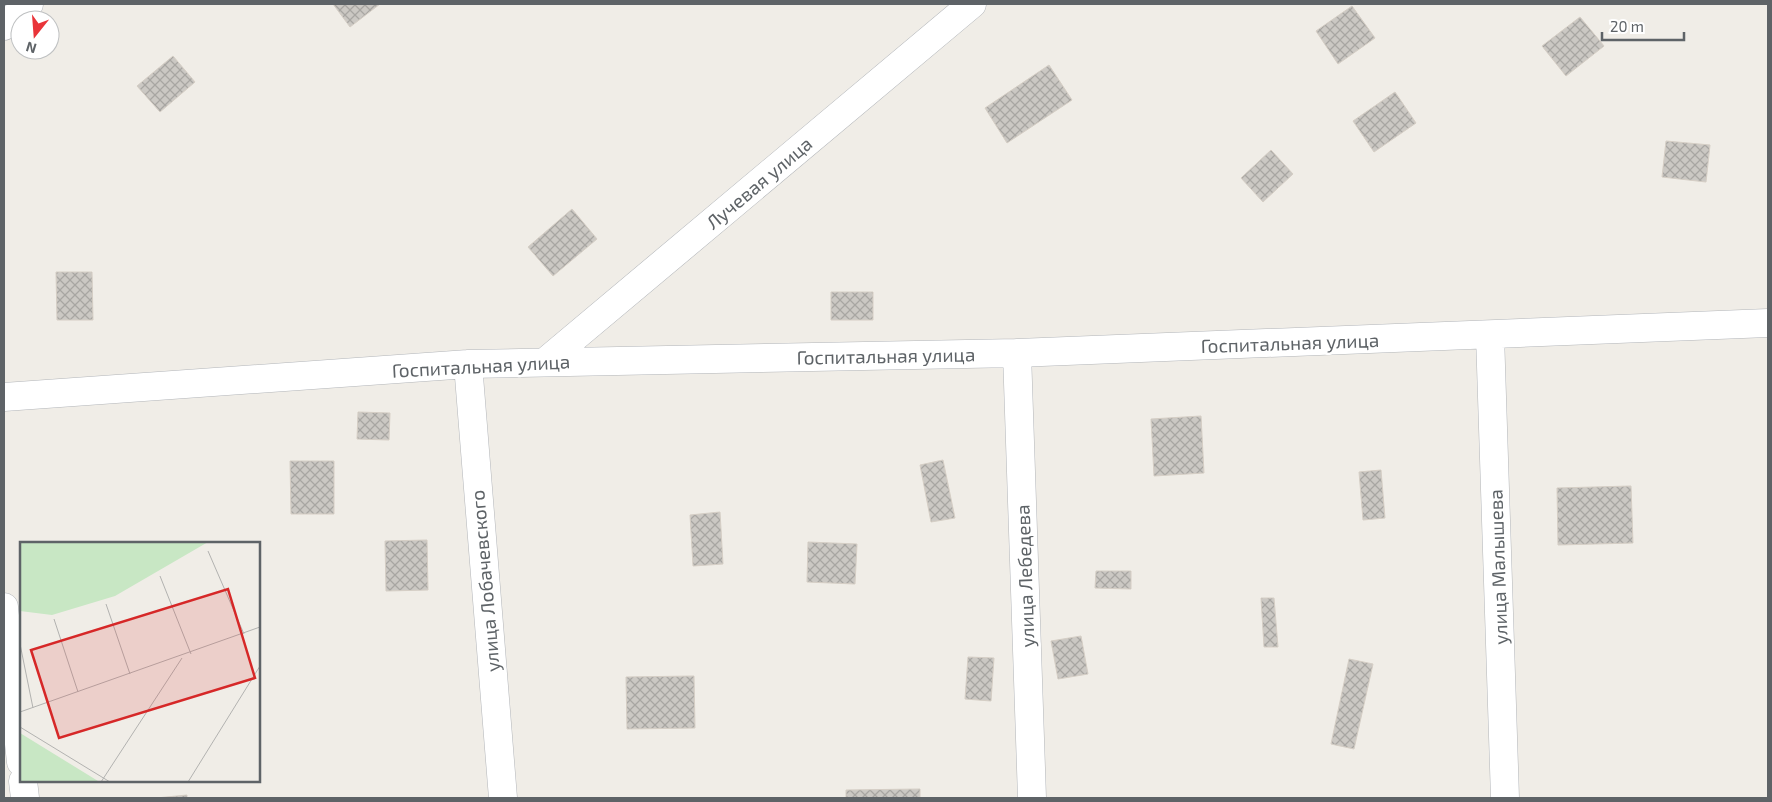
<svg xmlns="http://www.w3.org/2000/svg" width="1772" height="802" font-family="'Exo 2',sans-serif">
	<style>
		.building { fill: url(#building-cross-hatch); stroke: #d5cec5 }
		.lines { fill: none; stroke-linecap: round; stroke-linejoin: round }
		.minor-casing { stroke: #b2b5b9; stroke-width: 29 }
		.minor { stroke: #fff; stroke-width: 28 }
		.labels { text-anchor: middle; stroke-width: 5; stroke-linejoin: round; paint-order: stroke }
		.street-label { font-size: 19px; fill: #5e6367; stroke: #fff }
		.inset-road { fill: none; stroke: #b2b2b0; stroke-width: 1 }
		.view { fill: #d62828; fill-opacity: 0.15; stroke: #d62828; stroke-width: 2.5 }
		.inset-edge { fill: none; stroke: #5e6367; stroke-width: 2.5 }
	</style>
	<defs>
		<pattern id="building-cross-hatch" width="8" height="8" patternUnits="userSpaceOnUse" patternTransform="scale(1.25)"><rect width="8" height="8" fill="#cbc8c3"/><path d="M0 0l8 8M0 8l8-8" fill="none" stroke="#a8a6a2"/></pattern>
	</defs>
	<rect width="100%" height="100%" fill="#f0ede7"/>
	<path class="building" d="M333,4H380L350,27Z
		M1352,6L1375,38L1338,64L1316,31Z
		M1580,17L1604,46L1566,76L1542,46Z
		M173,56L195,82L160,112L137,86Z
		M1049,65L1072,100L1007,143L985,108Z
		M1395,92L1416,123L1374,152L1353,121Z
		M1666,141L1710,145L1706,182L1662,177Z
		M1271,150L1293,174L1263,202L1241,178Z
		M572,209L597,239L553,276L528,247Z
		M56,272H92L93,320H57Z
		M831,292H873V320H831Z
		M358,412L390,413L389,440L357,439Z
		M1201,416L1204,473L1154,476L1151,419Z
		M943,460L955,518L931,522L920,465Z
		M290,461H334V514H291Z
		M1381,470L1385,518L1363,520L1359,472Z
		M1631,486L1633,543L1558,545L1557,488Z
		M720,512L723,564L693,566L690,515Z
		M427,540L428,590L386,591L385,541Z
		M808,542L857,544L855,584L807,582Z
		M1096,571H1131V589L1095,588Z
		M1261,598H1274L1278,647H1264Z
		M1081,636L1088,674L1058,679L1051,641Z
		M968,657L994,658L991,701L965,699Z
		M1349,659L1373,664L1354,749L1331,744Z
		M694,676L695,728L627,729L626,677Z
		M920,789V798H846V790Z
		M187,795V798H156Z"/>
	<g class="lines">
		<defs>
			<path id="minor" d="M4,26L29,4
				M1490,335L1505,798
				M1017,353L1032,798
				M545,362L972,4
				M468,364L503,798
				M4,397L468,364L1017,353L1768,323
				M4,607L21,762
				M23,781L25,798"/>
		</defs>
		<use href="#minor" class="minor-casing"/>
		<use href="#minor" class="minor"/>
	</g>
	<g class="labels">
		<g class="street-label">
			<text transform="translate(759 183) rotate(-40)" y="7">Лучевая улица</text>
			<text transform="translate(1290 343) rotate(-2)" y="7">Госпитальная улица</text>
			<text transform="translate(886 356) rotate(-1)" y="7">Госпитальная улица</text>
			<text transform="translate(481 366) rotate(-3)" y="7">Госпитальная улица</text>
			<text transform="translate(1498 567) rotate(-92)" y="7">улица Малышева</text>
			<text transform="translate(1025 576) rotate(-92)" y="7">улица Лебедева</text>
			<text transform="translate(485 581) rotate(-95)" y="7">улица Лобачевского</text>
		</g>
	</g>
	<g transform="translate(20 542)">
		<rect width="240" height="240" fill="#f0ede7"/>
		<path d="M0,0H188L95,54L32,73L0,69ZM0,191L78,239L0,240Z" fill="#c8e7c4"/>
		<path class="inset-road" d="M188,9L224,92M140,34L171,112M86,62L110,132M34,77L58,150M0,102L13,166M0,170L240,85M0,185L90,240M81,240L162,116M168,240L240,124"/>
		<path class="view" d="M208,47L235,136L39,196L11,108Z"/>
		<rect width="240" height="240" class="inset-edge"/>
	</g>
	<rect width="1772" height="802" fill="none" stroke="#5e6367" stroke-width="10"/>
	<g transform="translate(35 35) rotate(197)"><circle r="24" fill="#ffffff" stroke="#bfc1c2"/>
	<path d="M0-4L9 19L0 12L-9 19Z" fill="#e93439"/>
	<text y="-8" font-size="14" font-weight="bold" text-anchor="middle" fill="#5e6367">N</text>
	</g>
	<path d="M1602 32v8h82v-8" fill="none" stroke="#5e6367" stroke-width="2.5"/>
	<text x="1610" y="32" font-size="15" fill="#5e6367" stroke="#ffffff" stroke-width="4" paint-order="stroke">20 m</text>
</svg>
